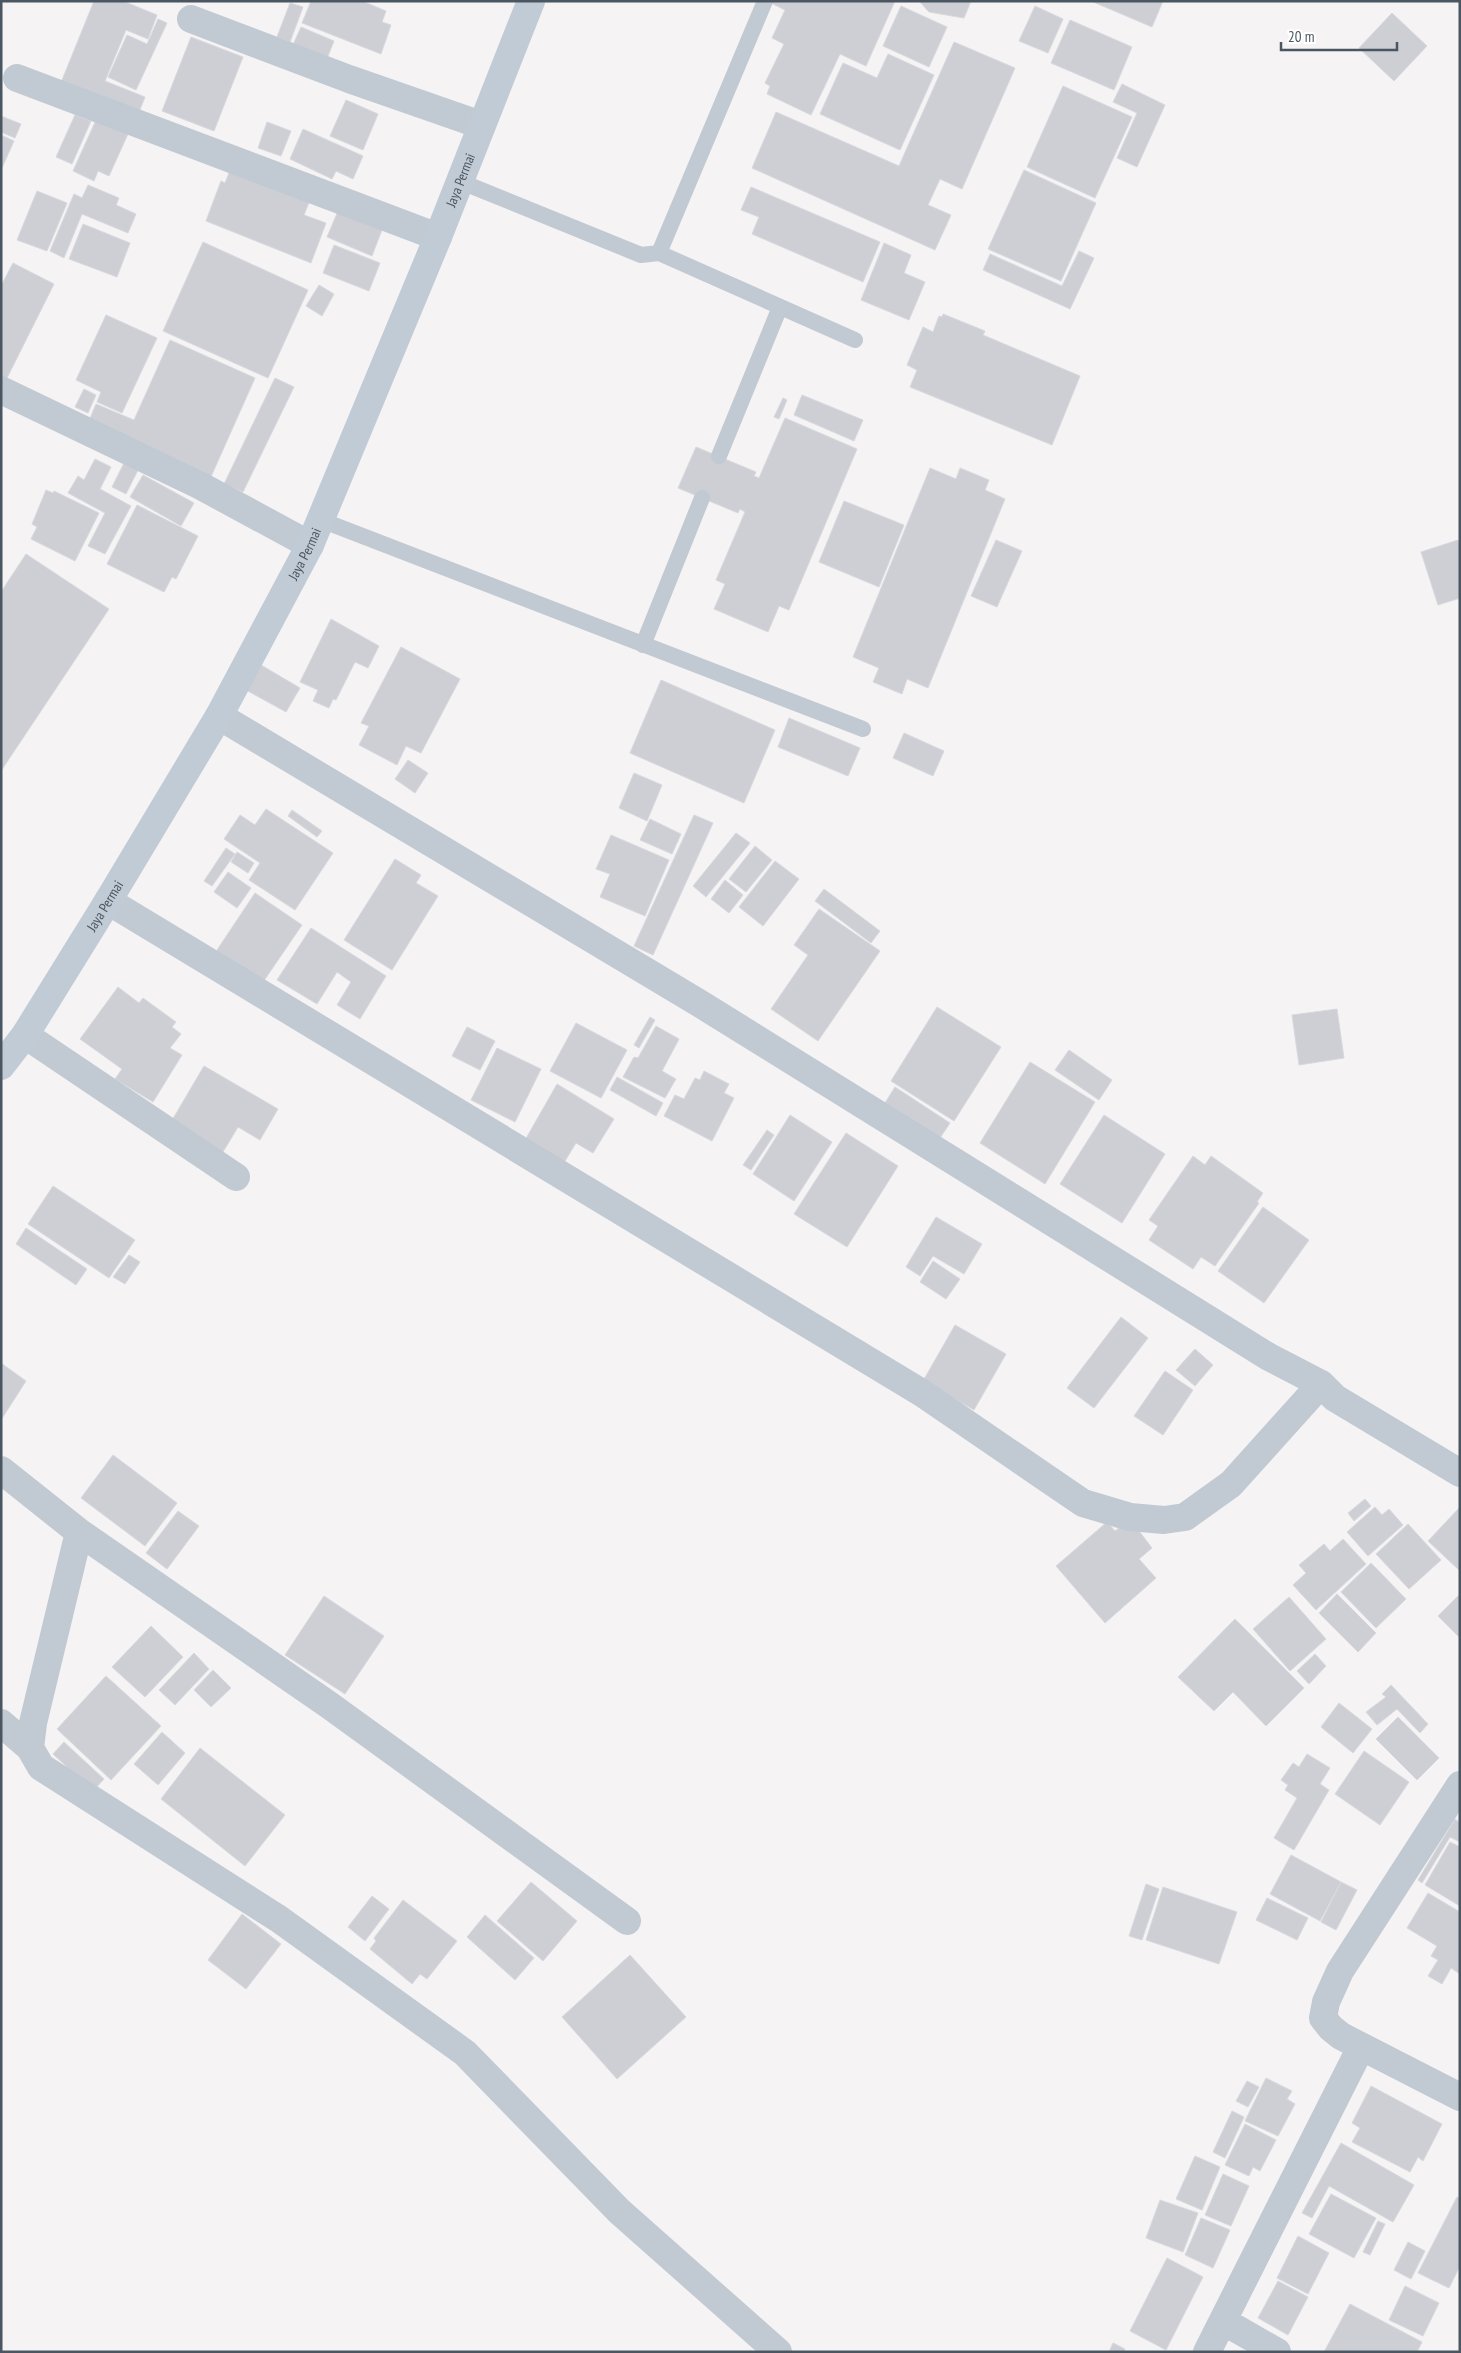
<svg xmlns="http://www.w3.org/2000/svg" width="1461" height="2353" font-family="'PT Sans Narrow',sans-serif">
	<style>
		.building { fill: #cdcfd5; stroke: #d7d9de }
		.lines { fill: none; stroke-linecap: round; stroke-linejoin: round }
		.lane { stroke: #c1cad2; stroke-width: 16 }
		.street { stroke: #c1cad2; stroke-width: 28 }
		.secondary { stroke: #c1cbd6; stroke-width: 28 }
		.labels { text-anchor: middle; stroke-width: 4; stroke-linejoin: round; paint-order: stroke }
		.street-label { font-size: 14px; fill: #4a5661; stroke: #fff }
	</style>
	<rect width="100%" height="100%" fill="#f5f3f3"/>
	<path class="building" d="M94,1H123L157,15L148,39L126,30L105,81L145,97L137,117L60,85Z
		M311,1H362L386,11L382,22L391,25L381,54L302,23Z
		M767,1H895L866,66L840,54L811,115L767,94L770,86L765,83L784,44L772,38L785,10Z
		M919,1H971L964,18L929,12Z
		M1091,1H1163L1152,27Z
		M290,3L303,7L290,42L277,37Z
		M901,6L947,27L929,67L883,46Z
		M1035,6L1063,19L1048,53L1019,41Z
		M1392,13L1427,46L1394,81L1359,48Z
		M158,19L167,23L136,90L108,77L127,35L147,44Z
		M1070,20L1132,47L1114,90L1051,63Z
		M301,27L334,41L326,61L292,47Z
		M191,37L243,57L214,131L162,111Z
		M954,42L1015,68L962,189L940,179L928,205L951,215L935,250L752,168L776,112L899,166Z
		M888,54L934,75L900,150L820,114L843,63L877,78Z
		M1122,84L1165,105L1137,167L1117,158L1137,113L1113,102Z
		M1063,86L1132,117L1095,198L1027,167Z
		M346,100L378,114L363,150L330,136Z
		M75,115L91,121L72,164L56,157Z
		M1,116L21,124L15,138L1,132Z
		M96,120L128,134L109,176L98,171L94,181L73,171Z
		M267,122L291,131L281,156L258,148Z
		M303,129L363,156L353,179L336,171L332,179L290,159Z
		M1,135L14,141L1,170Z
		M231,168L310,200L304,215L326,223L311,263L206,221L221,181L225,183Z
		M1024,170L1096,203L1061,281L988,249Z
		M88,185L119,198L116,205L136,214L128,233L82,214L64,258L50,251L74,194L82,198Z
		M751,187L880,242L863,282L752,234L759,217L741,210Z
		M37,191L67,203L47,251L17,240Z
		M341,204L385,222L372,256L327,237Z
		M83,224L130,243L117,277L69,259Z
		M203,242L308,290L268,378L163,331Z
		M884,243L911,255L904,273L925,282L909,320L861,300Z
		M334,245L380,263L369,291L323,273Z
		M1079,251L1094,258L1070,309L983,270L990,254L1062,286Z
		M13,263L54,284L5,382L1,380V286Z
		M319,285L334,294L322,316L306,306Z
		M943,314L985,331L983,335L1080,376L1052,445L910,387L917,370L907,365L923,327L933,332L939,316L942,317Z
		M106,315L157,338L122,413L97,402L101,392L76,380Z
		M170,340L255,378L210,479L89,421L96,404L134,420Z
		M275,378L294,387L243,492L224,484Z
		M84,389L96,395L88,413L75,407Z
		M802,395L863,420L854,441L794,415Z
		M783,398L787,400L779,419L774,417Z
		M785,418L857,449L789,610L779,606L768,632L714,609L725,584L716,580L745,512L740,509L738,513L678,488L696,447L756,472L754,476L759,478Z
		M95,459L111,467L100,489L131,506L105,554L88,546L105,513L68,493L78,476L84,480Z
		M124,463L138,470L126,494L112,487Z
		M930,468L956,479L960,468L989,480L985,490L1005,499L928,688L907,679L902,694L873,682L879,668L853,657Z
		M143,475L194,503L181,526L130,497Z
		M46,490L53,493L54,491L99,513L75,561L31,539L37,527L32,524Z
		M844,501L904,525L879,587L819,562Z
		M137,505L198,536L176,579L172,577L164,592L107,564Z
		M996,540L1022,551L997,607L971,596Z
		M1458,540L1460,547V598L1438,605L1421,552Z
		M26,554L109,609L1,771V592Z
		M331,619L379,646L368,668L355,662L336,700L333,699L329,708L313,701L318,690L300,682Z
		M401,647L460,679L421,753L406,746L397,765L359,745L369,726L361,723Z
		M261,665L300,688L286,712L246,690Z
		M661,680L775,730L744,803L630,753Z
		M789,718L860,748L848,776L778,747Z
		M904,733L944,751L933,776L893,758Z
		M408,760L428,773L415,793L395,779Z
		M634,773L662,785L647,821L619,808Z
		M266,809L333,853L295,910L249,880L260,863L224,839L240,815L255,825Z
		M292,810L322,831L317,837L288,816Z
		M694,815L713,823L653,955L634,946Z
		M650,819L681,834L672,854L640,840Z
		M736,833L750,843L706,897L693,886Z
		M611,835L669,860L645,916L600,897L610,874L596,869Z
		M755,846L772,860L746,892L729,879Z
		M226,848L235,854L212,886L204,881Z
		M237,852L254,863L248,873L231,862Z
		M395,859L421,875L416,883L438,896L392,970L344,940Z
		M775,861L799,879L763,926L739,907Z
		M228,872L251,888L237,908L214,892Z
		M725,880L743,895L729,913L711,899Z
		M824,889L880,931L871,943L815,901Z
		M255,893L302,925L259,988L213,956Z
		M819,909L880,951L818,1041L771,1009L808,955L794,945Z
		M311,928L386,976L360,1019L337,1005L351,982L337,972L317,1004L277,980Z
		M118,987L139,1003L143,998L176,1022L172,1027L181,1034L170,1048L182,1055L153,1102L115,1079L122,1069L80,1039Z
		M937,1007L1001,1047L954,1121L891,1081Z
		M1337,1009L1344,1058L1299,1065L1292,1015Z
		M650,1017L655,1020L639,1048L634,1045Z
		M576,1023L627,1050L601,1098L550,1071Z
		M656,1026L679,1039L662,1071L676,1079L665,1098L623,1077L634,1057L638,1058Z
		M467,1027L495,1041L480,1070L452,1056Z
		M497,1048L541,1069L515,1122L471,1100Z
		M1069,1050L1112,1080L1099,1100L1055,1070Z
		M1030,1062L1095,1102L1045,1184L980,1143Z
		M204,1066L278,1109L260,1140L238,1127L223,1152L171,1122Z
		M704,1071L729,1084L724,1093L734,1098L712,1141L664,1116L675,1095L684,1099L695,1078L700,1080Z
		M617,1077L663,1103L656,1116L610,1090Z
		M557,1084L614,1119L593,1153L576,1143L562,1166L524,1142Z
		M895,1087L950,1123L940,1138L885,1103Z
		M790,1115L832,1142L794,1201L753,1174Z
		M1104,1115L1165,1154L1122,1223L1060,1184Z
		M767,1130L774,1135L751,1170L743,1165Z
		M846,1133L898,1166L847,1247L794,1214Z
		M1193,1156L1205,1165L1211,1156L1263,1193L1257,1202L1259,1203L1215,1266L1201,1257L1193,1269L1149,1240L1158,1226L1149,1220Z
		M53,1186L135,1240L109,1278L28,1224Z
		M1263,1207L1309,1240L1264,1303L1218,1271Z
		M936,1217L982,1244L964,1274L933,1256L920,1276L906,1267Z
		M26,1228L87,1269L76,1285L16,1244Z
		M129,1255L140,1262L125,1284L113,1277Z
		M933,1261L960,1279L946,1299L920,1282Z
		M1121,1317L1148,1338L1094,1408L1067,1388Z
		M955,1325L1006,1354L974,1410L923,1381Z
		M1195,1349L1213,1365L1195,1386L1176,1370Z
		M1,1363L26,1381L1,1420Z
		M1165,1371L1193,1390L1163,1435L1134,1416Z
		M113,1455L177,1503L145,1546L81,1498Z
		M1365,1499L1371,1506L1354,1521L1348,1513Z
		M1375,1507L1382,1515L1389,1509L1403,1525L1368,1556L1347,1532Z
		M1460,1507V1571L1428,1541Z
		M178,1511L199,1526L167,1569L146,1553Z
		M1130,1519L1152,1548L1139,1559L1156,1578L1105,1623L1056,1566L1107,1522L1115,1531Z
		M1408,1524L1441,1560L1409,1589L1376,1554Z
		M1343,1539L1366,1564L1316,1610L1293,1585L1306,1573L1299,1565L1324,1544L1330,1551Z
		M1371,1563L1406,1599L1376,1628L1341,1592Z
		M1337,1594L1376,1633L1358,1652L1319,1613Z
		M1460,1594V1638L1438,1616Z
		M324,1596L384,1636L345,1694L285,1655Z
		M1289,1597L1326,1639L1290,1671L1253,1629Z
		M1235,1619L1304,1688L1266,1726L1233,1692L1214,1711L1178,1677Z
		M151,1626L183,1657L145,1697L112,1667Z
		M194,1653L209,1669L175,1705L159,1690Z
		M1315,1654L1326,1666L1309,1684L1297,1671Z
		M213,1670L231,1688L211,1707L194,1690Z
		M106,1676L161,1726L111,1780L57,1729Z
		M1391,1685L1428,1724L1420,1733L1397,1709L1377,1725L1366,1712L1386,1697L1382,1694Z
		M1339,1703L1372,1729L1353,1753L1321,1727Z
		M1398,1717L1439,1758L1417,1780L1376,1739Z
		M162,1732L185,1753L158,1785L134,1764Z
		M64,1742L104,1779L93,1791L53,1754Z
		M200,1748L285,1815L245,1866L161,1799Z
		M1364,1751L1409,1782L1380,1825L1335,1794Z
		M1307,1754L1330,1768L1320,1784L1329,1790L1294,1850L1274,1838L1297,1798L1285,1790L1288,1785L1281,1780L1293,1763L1299,1767Z
		M1455,1819L1460,1823V1842L1450,1837L1422,1883L1418,1880Z
		M1450,1842L1460,1847V1906L1425,1885Z
		M1291,1855L1341,1882L1320,1921L1270,1894Z
		M531,1882L577,1921L543,1961L497,1921Z
		M1341,1882L1357,1890L1336,1930L1321,1922Z
		M1146,1884L1159,1889L1142,1940L1129,1936Z
		M1163,1887L1237,1912L1219,1964L1146,1940Z
		M1428,1893L1460,1912V1974L1451,1968L1442,1984L1428,1976L1438,1960L1431,1956L1437,1946L1407,1928Z
		M372,1896L389,1909L365,1941L348,1927Z
		M1267,1898L1308,1918L1297,1940L1256,1920Z
		M403,1900L457,1941L427,1979L420,1974L412,1984L370,1949L376,1941L374,1938Z
		M242,1914L281,1944L246,1989L208,1960Z
		M485,1915L534,1958L515,1980L467,1937Z
		M630,1955L686,2017L617,2079L562,2017Z
		M1266,2078L1292,2091L1287,2099L1295,2104L1278,2136L1245,2121Z
		M1247,2081L1259,2087L1248,2107L1236,2101Z
		M1371,2086L1442,2124L1423,2161L1418,2157L1410,2172L1352,2142L1360,2128L1352,2123Z
		M1232,2111L1244,2117L1225,2158L1213,2152Z
		M1245,2124L1276,2140L1260,2171L1253,2167L1249,2176L1225,2165Z
		M1341,2143L1414,2185L1393,2222L1329,2186L1312,2218L1302,2213Z
		M1195,2156L1220,2167L1202,2210L1176,2199Z
		M1223,2174L1249,2186L1231,2226L1205,2215Z
		M1331,2194L1376,2218L1354,2258L1309,2234Z
		M1457,2197L1460,2198V2266L1449,2288L1418,2273Z
		M1160,2200L1198,2213L1183,2252L1146,2238Z
		M1201,2218L1230,2230L1213,2268L1185,2255Z
		M1378,2221L1385,2224L1370,2255L1363,2252Z
		M1298,2236L1329,2253L1308,2294L1277,2278Z
		M1408,2242L1425,2251L1411,2279L1394,2270Z
		M1167,2258L1203,2277L1166,2350L1130,2331Z
		M1278,2281L1308,2297L1288,2335L1258,2318Z
		M1405,2286L1439,2303L1423,2336L1389,2320Z
		M1350,2304L1422,2342L1417,2352H1324Z
		M1113,2343L1125,2349L1124,2352H1109Z"/>
	<g class="lines">
		<path class="lane" d="M459,181L641,255L659,253L855,340
			M659,253L765,1
			M719,456L780,307
			M321,520L863,729
			M643,645L702,498"/>
		<path class="street" d="M191,19L349,79L481,125
			M17,78L438,237
			M1,390L201,486L310,545
			M219,716L699,1003L1269,1357L1321,1384L1335,1398L1460,1473
			M108,901L922,1393L1083,1503L1130,1517L1164,1520L1185,1517L1231,1484L1321,1384
			M25,1035L236,1177
			M1,1470L79,1532L329,1705L627,1921
			M79,1532L33,1723L30,1748L41,1767L279,1919L465,2053L619,2211L778,2352
			M1,1723L30,1748
			M1460,1785L1340,1971L1326,2002L1323,2018L1331,2028L1341,2036L1460,2097
			M1223,2321L1277,2352
			M1207,2352L1361,2047"/>
		<path class="secondary" id="s1" d="M1,1066L25,1035L108,901L219,716L310,545L438,237L531,1"/>
	</g>
	<g class="labels">
		<g class="street-label">
			<text dy="5" stroke="none"><textPath href="#s1" startOffset="1001">Jaya Permai</textPath></text>
			<text dy="5" stroke="none"><textPath href="#s1" startOffset="596">Jaya Permai</textPath></text>
			<text dy="5" stroke="none"><textPath href="#s1" startOffset="191">Jaya Permai</textPath></text>
		</g>
	</g>
	<rect width="1461" height="2353" fill="none" stroke="#4a5661" stroke-width="5"/>
	<path d="M1281 42v8h116v-8" fill="none" stroke="#4a5661" stroke-width="2.5"/>
	<text x="1288" y="42" font-size="15" fill="#4a5661" stroke="#ffffff" stroke-width="4" paint-order="stroke">20 m</text>
</svg>
